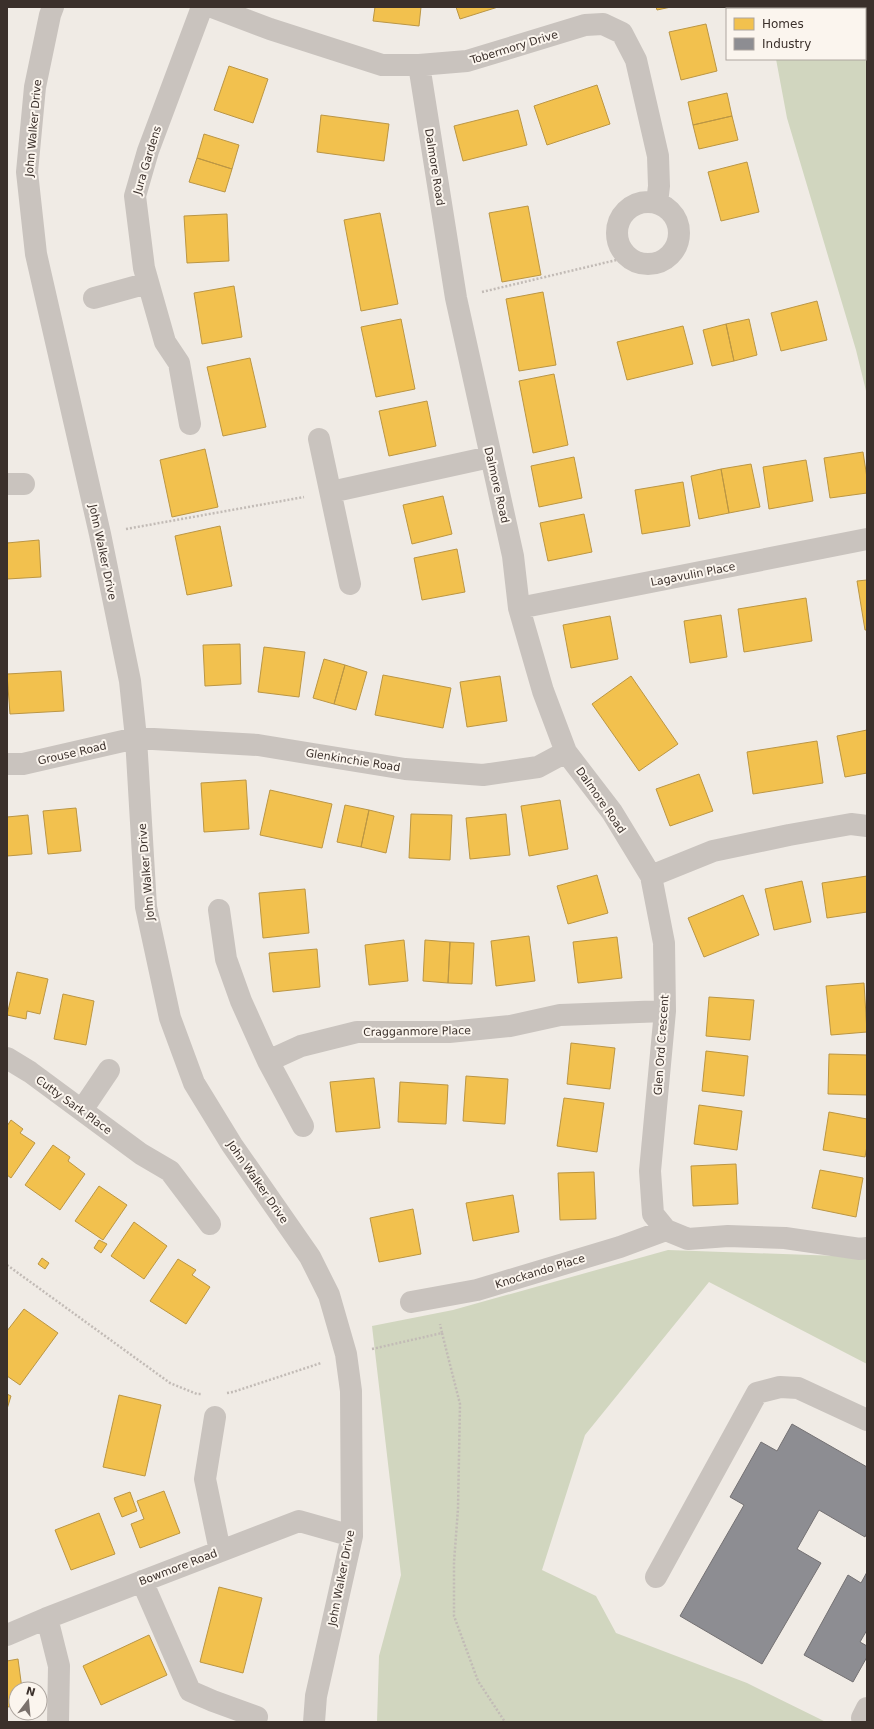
<svg xmlns="http://www.w3.org/2000/svg" width="874" height="1729" font-family="'DejaVu Sans',sans-serif">
	<style>
		.green { fill: #d1d6bf }
		.homes { fill: #f2c14e; stroke: #bb9644 }
		.industry { fill: #8d8d92; stroke: #747173 }
		.lines { fill: none; stroke-linecap: round; stroke-linejoin: round }
		.path { stroke: #c2bbb6; stroke-width: 2.5; stroke-dasharray: 2 2; stroke-linecap: butt }
		.minor { stroke: #c9c3be; stroke-width: 22 }
		.labels { text-anchor: middle; stroke-width: 4; stroke-linejoin: round; paint-order: stroke }
		.street-label { font-size: 11px; fill: #3b302b; stroke: #fbf5ee }
	</style>
	<rect width="100%" height="100%" fill="#f0ebe5"/>
	<path class="green" d="M766,7H867V395L856,350L787,118L776,59H865V9H767Z
		M668,1250L867,1257V1364L709,1282L585,1435L542,1570L596,1596L616,1633L747,1683L826,1722H377L379,1656L401,1575L372,1326L453,1310Z"/>
	<path class="homes" d="M375,7H421L419,26L373,21Z
		M456,7H498L460,19Z
		M656,7H671L657,10Z
		M706,24L717,71L681,80L669,32Z
		M229,66L268,79L253,123L214,110Z
		M597,85L610,124L547,145L534,106Z
		M727,93L732,116L693,125L688,102Z
		M518,110L527,145L463,161L454,126Z
		M321,115L389,124L384,161L317,152Z
		M732,116L738,140L699,149L693,125Z
		M204,134L239,145L232,169L197,158Z
		M197,158L232,169L225,192L189,182Z
		M747,162L759,212L721,221L708,172Z
		M528,206L541,275L502,282L489,213Z
		M380,213L398,304L361,311L344,220Z
		M227,214L229,261L187,263L184,216Z
		M234,286L242,337L202,344L194,293Z
		M543,292L556,365L519,371L506,299Z
		M817,301L827,340L781,351L771,313Z
		M401,319L415,389L376,397L361,327Z
		M749,319L757,355L734,361L726,324Z
		M726,324L734,361L712,366L703,330Z
		M683,326L693,364L627,380L617,342Z
		M250,358L266,427L223,436L207,367Z
		M554,374L568,445L533,453L519,381Z
		M427,401L436,446L389,456L379,411Z
		M205,449L218,507L172,517L160,460Z
		M863,452L867,478V493L830,498L824,458Z
		M574,457L582,498L539,507L531,466Z
		M806,460L813,501L769,509L763,467Z
		M751,464L760,507L729,513L721,469Z
		M721,469L729,513L699,519L691,476Z
		M683,482L690,526L642,534L635,490Z
		M443,496L452,534L412,544L403,505Z
		M584,514L592,552L548,561L540,523Z
		M220,526L232,586L187,595L175,536Z
		M39,540L41,577L7,579V543Z
		M457,549L465,592L422,600L414,558Z
		M867,580V630H865L857,581Z
		M806,598L812,641L744,652L738,609Z
		M721,615L727,657L690,663L684,621Z
		M610,616L618,659L571,668L563,625Z
		M240,644L241,684L205,686L203,645Z
		M264,647L305,652L299,697L258,692Z
		M324,659L345,665L334,704L313,698Z
		M345,665L367,672L356,710L334,704Z
		M61,671L64,711L10,714L7,674Z
		M383,675L451,688L443,728L375,715Z
		M500,676L507,721L467,727L460,682Z
		M631,676L678,744L639,771L592,704Z
		M867,730V773L845,777L837,736Z
		M817,741L823,783L753,794L747,752Z
		M699,774L713,811L670,826L656,789Z
		M246,780L249,829L204,832L201,783Z
		M270,790L332,804L322,848L260,835Z
		M560,800L568,849L529,856L521,806Z
		M345,805L369,810L361,847L337,842Z
		M76,808L81,851L48,854L43,811Z
		M369,810L394,816L386,853L361,847Z
		M411,814L452,815L450,860L409,858Z
		M506,814L510,855L470,859L466,818Z
		M28,815L32,854L7,856V817Z
		M597,875L608,913L568,924L557,886Z
		M867,876V912L827,918L822,883Z
		M802,881L811,922L774,930L765,889Z
		M305,889L309,933L263,938L259,893Z
		M743,895L759,935L704,957L688,918Z
		M529,936L535,981L496,986L491,941Z
		M617,937L622,978L578,983L573,942Z
		M404,940L408,981L369,985L365,945Z
		M425,940L450,942L448,983L423,981Z
		M450,942L474,943L472,984L448,983Z
		M317,949L320,987L273,992L269,953Z
		M17,972L48,979L40,1014L27,1011L26,1019L7,1015Z
		M864,983L867,1032L831,1035L826,986Z
		M63,994L94,1001L86,1045L54,1039Z
		M709,997L754,1000L750,1040L706,1036Z
		M571,1043L615,1048L610,1089L567,1084Z
		M706,1051L748,1056L744,1096L702,1091Z
		M829,1054L867,1055V1095L828,1094Z
		M466,1076L508,1079L505,1124L463,1121Z
		M374,1078L380,1128L336,1132L330,1082Z
		M400,1082L448,1085L446,1124L398,1122Z
		M564,1098L604,1103L597,1152L557,1146Z
		M699,1105L742,1111L737,1150L694,1144Z
		M829,1112L867,1119V1146L865,1157L823,1150Z
		M11,1120L23,1129L20,1133L35,1143L11,1178L7,1175V1126Z
		M53,1145L70,1157L68,1161L85,1174L60,1210L25,1185Z
		M736,1164L738,1204L693,1206L691,1166Z
		M820,1170L863,1178L856,1217L812,1208Z
		M594,1172L596,1219L560,1220L558,1173Z
		M99,1186L127,1205L103,1240L75,1221Z
		M513,1195L519,1232L473,1241L466,1203Z
		M413,1209L421,1254L379,1262L370,1218Z
		M134,1222L167,1246L144,1279L111,1256Z
		M99,1240L107,1244L101,1253L94,1248Z
		M42,1258L49,1263L45,1269L38,1264Z
		M178,1259L196,1270L192,1275L210,1287L186,1324L150,1301Z
		M24,1309L58,1333L20,1385L7,1376V1331Z
		M7,1394L11,1396L7,1409Z
		M119,1395L161,1405L145,1476L103,1467Z
		M164,1491L180,1533L140,1548L131,1524L144,1519L137,1501Z
		M130,1492L137,1511L122,1517L114,1498Z
		M99,1513L115,1554L71,1570L55,1530Z
		M219,1587L262,1598L243,1673L200,1662Z
		M149,1635L167,1675L101,1705L83,1666Z
		M18,1659L22,1689H16V1706L7,1707V1661Z"/>
	<path class="industry" d="M792,1424L867,1467V1532L865,1537L819,1510L797,1549L821,1563L762,1664L680,1616L744,1505L730,1497L761,1442L777,1451Z
		M867,1572V1630L860,1642L867,1646V1657L853,1682L804,1655L848,1575L861,1583Z"/>
	<g class="lines">
		<path class="path" d="M482,292L629,257
			M126,529L304,497
			M7,1265L170,1383L197,1394H202
			M442,1333L460,1404L458,1509L454,1562V1616L478,1681L505,1722
			M372,1349L442,1333L440,1324
			M227,1393L233,1392L321,1363"/>
		<path class="minor" d="M53,7L50,15L35,87L27,172L36,254L100,534L130,681L136,738L146,907L170,1018L194,1083L232,1145L310,1257L329,1295L346,1354L351,1391L352,1536L316,1696L314,1722
			M212,7L270,29L382,65H419L467,61L585,25L603,24L622,33L636,60L658,156L659,186L657,203
			M419,65L456,298L513,556L519,608L543,691L566,752L612,812L651,876L664,943L665,1011L650,1171L653,1214L666,1230L688,1239L728,1236L785,1238L860,1249L867,1248
			M617 233a31 31 0 1 1 62 0a31 31 0 1 1-62 0Z
			M94,298L148,283
			M190,424L179,363L165,342L144,268L135,196L148,151L202,7
			M319,439L350,584
			M7,484H24
			M331,492L490,457
			M519,608L867,539
			M7,764H23L136,738L258,745L405,769L483,775L538,767L566,752
			M651,876L713,851L789,835L851,824L867,826
			M219,910L226,959L241,1001L268,1061L303,1126
			M7,1058L30,1072L141,1154L170,1171L210,1224
			M268,1061L301,1046L357,1032H449L510,1026L560,1015L665,1011
			M82,1110L109,1070
			M411,1302L477,1290L620,1247L666,1230
			M215,1417L205,1479L220,1551
			M656,1577L757,1393L780,1387L798,1388L867,1420
			M142,1581L190,1691L213,1701L257,1717
			M47,1618L59,1666L58,1722
			M7,1635L47,1618L299,1521L352,1536
			M867,1708L862,1718L867,1721"/>
	</g>
	<g class="labels">
		<g class="street-label">
			<text transform="translate(514 47) rotate(-17)" y="4">Tobermory Drive</text>
			<text transform="translate(33 128) rotate(-85)" y="4">John Walker Drive</text>
			<text transform="translate(147 160) rotate(-73)" y="4">Jura Gardens</text>
			<text transform="translate(435 167) rotate(81)" y="4">Dalmore Road</text>
			<text transform="translate(497 485) rotate(77)" y="4">Dalmore Road</text>
			<text transform="translate(103 552) rotate(78)" y="4">John Walker Drive</text>
			<text transform="translate(693 574) rotate(-11)" y="4">Lagavulin Place</text>
			<text transform="translate(72 753) rotate(-13)" y="4">Grouse Road</text>
			<text transform="translate(353 760) rotate(9)" y="4">Glenkinchie Road</text>
			<text transform="translate(601 800) rotate(55)" y="4">Dalmore Road</text>
			<text transform="translate(146 872) rotate(-95)" y="4">John Walker Drive</text>
			<text transform="translate(417 1031) rotate(-1)" y="4">Cragganmore Place</text>
			<text transform="translate(661 1045) rotate(-86)" y="4">Glen Ord Crescent</text>
			<text transform="translate(74 1105) rotate(36)" y="4">Cutty Sark Place</text>
			<text transform="translate(258 1182) rotate(55)" y="4">John Walker Drive</text>
			<text transform="translate(540 1271) rotate(-17)" y="4">Knockando Place</text>
			<text transform="translate(178 1567) rotate(-21)" y="4">Bowmore Road</text>
			<text transform="translate(341 1578) rotate(-79)" y="4">John Walker Drive</text>
		</g>
	</g>
	<rect width="874" height="1729" fill="none" stroke="#3b302b" stroke-width="16"/>
	<rect x="726" y="8" width="140" height="52" fill="#fbf5ee" stroke="#aea6a0"/>
	<rect x="734" y="18" width="20" height="12" fill="#f2c14e" stroke="#aea6a0"/>
	<text x="762" y="28" font-size="12" fill="#3b302b">Homes</text>
	<rect x="734" y="38" width="20" height="12" fill="#8d8d92" stroke="#aea6a0"/>
	<text x="762" y="48" font-size="12" fill="#3b302b">Industry</text>
	<g transform="translate(28 1701) rotate(16)"><circle r="19" fill="#fbf5ee" stroke="#aea6a0"/>
	<path d="M0-3L7 15L0 10L-7 15Z" fill="#7a716c"/>
	<text y="-6" font-size="11" font-weight="bold" text-anchor="middle" fill="#3b302b">N</text>
	</g>
</svg>
